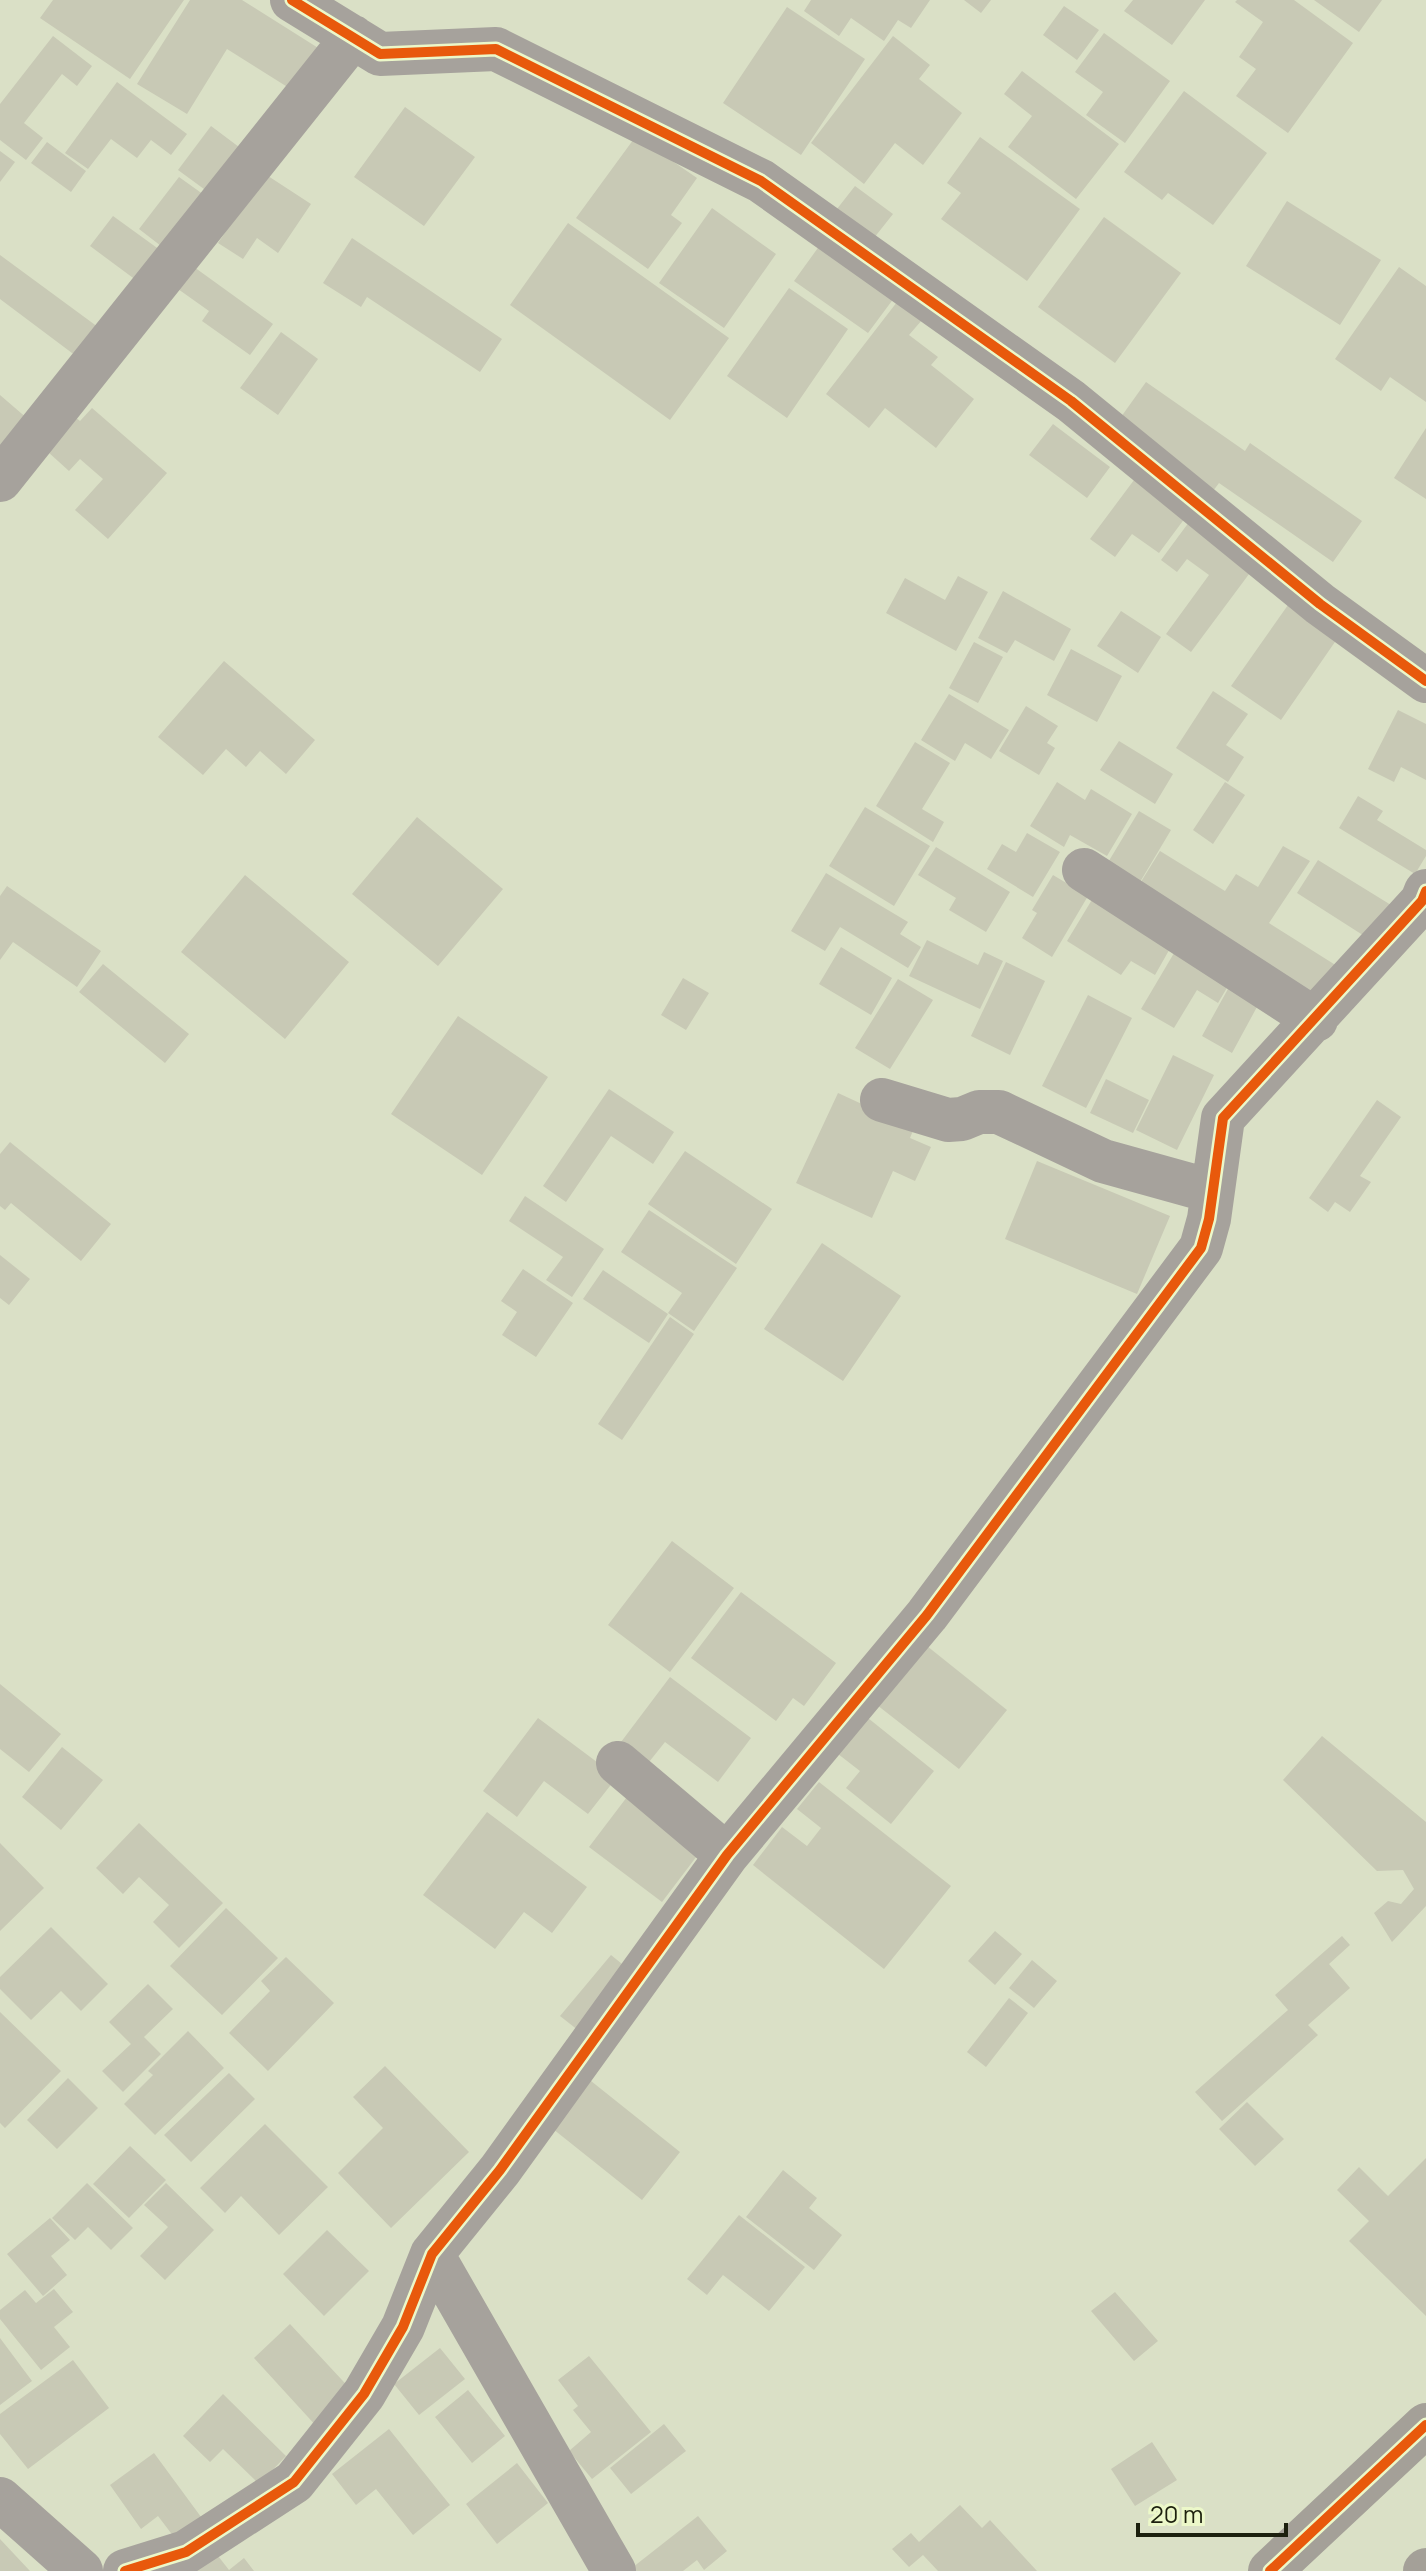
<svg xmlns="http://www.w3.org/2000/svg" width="1426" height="2571" font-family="Manrope,sans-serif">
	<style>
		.building { fill: #c8c9b5 }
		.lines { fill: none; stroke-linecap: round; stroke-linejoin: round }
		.street { stroke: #a6a29c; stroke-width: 44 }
		.secondary { stroke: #a4a098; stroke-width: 44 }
		.cycleway-casing { stroke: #ecf8c9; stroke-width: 15 }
		.cycleway { stroke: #e8590c; stroke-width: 10 }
	</style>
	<rect width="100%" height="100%" fill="#dae0c6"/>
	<path class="building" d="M53,0H184L130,79L40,18Z
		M190,0H242L323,51L297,93L227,49L187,114L137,84Z
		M811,0H930L911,28L898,20L884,41L851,18L839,36L804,11Z
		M964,0H991L981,13Z
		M1133,0H1205L1172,45L1124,11Z
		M1237,0H1294L1353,43L1288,133L1236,96L1256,69L1239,57L1263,22L1235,2Z
		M1314,0H1382L1359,32Z
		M1064,6L1099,30L1077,60L1043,35Z
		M787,7L865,59L801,155L723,103Z
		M1104,33L1170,81L1125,143L1086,115L1103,92L1075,72Z
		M53,36L92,66L77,86L62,74L24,123L43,138L26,160L0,140V104Z
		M893,36L930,65L919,79L962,113L923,165L895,143L864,184L811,143Z
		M1022,71L1119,144L1076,199L1008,147L1032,116L1004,94Z
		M117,82L187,134L171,155L151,140L137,158L111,139L88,169L65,153Z
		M1184,91L1267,153L1213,225L1168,193L1162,200L1124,172Z
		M405,107L475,157L424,226L354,177Z
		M211,126L251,156L219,200L178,170Z
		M636,136L697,178L671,215L682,223L648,269L576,218Z
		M980,137L1080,209L1027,281L941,219L961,193L947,183Z
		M47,142L86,171L71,192L31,163Z
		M0,151L15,162L0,182Z
		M265,174L311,204L278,253L257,238L243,259L218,243Z
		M179,177L214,202L174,256L139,229Z
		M855,186L893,214L870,243L833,214Z
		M1287,201L1381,260L1340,325L1246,266Z
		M712,208L776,254L724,328L659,283Z
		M113,216L171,258L148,289L90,246Z
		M1104,217L1181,273L1115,363L1038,307Z
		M568,223L729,338L670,420L510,305Z
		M352,238L502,339L480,372L367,297L361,307L323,283Z
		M820,245L894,298L868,333L794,281Z
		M0,255L102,330L80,359L0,299Z
		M194,267L273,324L250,355L202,321L209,311L178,289Z
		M1399,267L1426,286V402L1390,377L1381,391L1335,359Z
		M789,288L848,329L787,418L727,376Z
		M897,302L922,320L909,335L938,357L931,365L974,399L936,448L885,408L869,428L826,394Z
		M281,332L318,359L278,415L240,388Z
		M1146,382L1245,451L1250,443L1362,521L1333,562L1219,483L1210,495L1111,431Z
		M0,395L36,426L0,467Z
		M92,408L167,473L108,539L75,510L103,479L80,459L69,471L37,442L66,410L80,421Z
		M1053,424L1110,467L1087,498L1029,455Z
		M1426,428V499L1394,478Z
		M1134,480L1185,518L1159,553L1132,534L1115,557L1090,539Z
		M1192,518L1255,566L1191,652L1166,634L1209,575L1187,559L1177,572L1161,560Z
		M958,576L988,592L956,651L886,613L905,578L945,600Z
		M1003,591L1071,629L1054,661L1015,640L1007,653L978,638Z
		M1288,605L1337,639L1281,720L1231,686Z
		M1121,611L1161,637L1138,673L1097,646Z
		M974,642L1003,657L978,703L949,688Z
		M1071,649L1122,676L1097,722L1047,695Z
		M224,661L315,740L286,774L260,751L246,767L226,749L203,775L158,737Z
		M1213,691L1248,714L1226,745L1244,757L1228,782L1176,748Z
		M949,694L1009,730L991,759L965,743L955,761L921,740Z
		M1026,706L1058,726L1047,743L1055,748L1039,775L999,751Z
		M1398,710L1426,724V780L1401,767L1394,782L1368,769Z
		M1119,741L1173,774L1155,804L1100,770Z
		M915,742L950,763L922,809L944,822L933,842L876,806Z
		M1057,782L1085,800L1091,789L1132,814L1107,856L1070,835L1064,847L1030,826Z
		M1225,782L1245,795L1213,844L1193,830Z
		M1358,796L1383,811L1377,820L1426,850V856L1415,874L1339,828Z
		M865,807L930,846L894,906L829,866Z
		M1139,811L1171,830L1140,882L1107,864Z
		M417,817L503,889L438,966L352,894Z
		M1027,833L1060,852L1033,897L987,869L1002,844L1016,852Z
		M1283,846L1310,861L1269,923L1337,966L1313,995L1139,885L1160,851L1225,891L1236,874L1258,887Z
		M936,847L1010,892L986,932L949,910L956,898L918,875Z
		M1318,860L1391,905L1369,939L1297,893Z
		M826,873L908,922L900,934L921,947L908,968L840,927L825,951L791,931Z
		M245,875L349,962L285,1039L181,952Z
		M1053,875L1088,896L1052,957L1022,938L1037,913L1032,910Z
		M7,886L101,951L77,987L13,942L0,960V896Z
		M1093,898L1172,945L1155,975L1131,961L1121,975L1067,941Z
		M927,940L978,965L984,952L1003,961L980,1009L909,976Z
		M841,947L892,978L871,1015L819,984Z
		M1177,948L1231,981L1218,1003L1197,990L1174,1028L1141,1009Z
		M1006,962L1045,981L1010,1055L971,1036Z
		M103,964L189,1034L165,1063L79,992Z
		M683,978L709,993L686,1030L661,1015Z
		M1234,978L1264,994L1232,1053L1202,1036Z
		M898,979L933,1000L890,1069L855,1048Z
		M1088,995L1132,1018L1086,1108L1042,1086Z
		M458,1016L548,1077L482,1175L391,1114Z
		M1173,1055L1214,1075L1177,1150L1136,1130Z
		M1106,1079L1149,1100L1133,1133L1090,1113Z
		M609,1089L674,1132L653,1164L611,1136L566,1202L543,1186Z
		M838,1093L914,1128L910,1138L931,1147L915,1181L893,1171L872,1218L796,1183Z
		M1377,1100L1401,1117L1360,1176L1371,1182L1350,1212L1335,1202L1328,1212L1309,1198Z
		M10,1142L111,1224L81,1261L11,1203L5,1210L0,1206V1154Z
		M685,1151L772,1209L736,1264L648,1204Z
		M1037,1161L1170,1216L1137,1294L1005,1239Z
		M525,1196L604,1249L572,1297L546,1280L563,1257L509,1221Z
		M649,1210L737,1268L694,1331L668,1313L682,1293L621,1252Z
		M822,1243L901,1296L843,1381L764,1329Z
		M0,1255L30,1279L9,1305L0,1298Z
		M523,1269L573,1303L536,1357L502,1335L517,1312L501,1301Z
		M603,1270L668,1314L649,1343L583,1299Z
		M670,1317L694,1334L622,1440L598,1424Z
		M672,1541L734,1588L670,1672L608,1625Z
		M741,1592L836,1663L804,1706L793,1698L776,1721L691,1658Z
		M917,1638L1007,1710L959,1769L868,1698Z
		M670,1677L751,1738L718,1782L665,1742L649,1762L621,1742Z
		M0,1684L61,1734L29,1772L0,1749Z
		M858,1710L934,1771L891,1824L846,1788L860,1771L829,1747Z
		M538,1718L617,1777L588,1814L544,1781L517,1817L483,1791Z
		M1322,1736L1426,1822V1906L1392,1942L1374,1913L1388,1901L1401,1904L1414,1889L1403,1870L1377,1871L1283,1780Z
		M62,1747L103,1780L61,1830L22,1797Z
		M819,1782L951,1886L884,1969L753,1865L782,1827L807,1846L821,1828L797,1809Z
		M630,1793L703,1848L662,1902L589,1847Z
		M487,1812L587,1887L552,1933L524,1912L495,1949L423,1895Z
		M139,1823L223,1903L179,1948L153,1922L169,1905L139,1877L123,1894L96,1868Z
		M0,1843L44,1888L0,1931Z
		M226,1908L278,1958L222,2015L170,1966Z
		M51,1927L108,1984L81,2011L61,1991L31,2020L0,1989V1977Z
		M995,1931L1022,1954L995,1985L968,1961Z
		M1342,1936L1350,1945L1329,1964L1350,1988L1308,2025L1318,2035L1222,2121L1195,2092L1288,2010L1275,1995Z
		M611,1955L638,1977L588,2038L560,2016Z
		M286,1957L334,2003L268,2071L229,2033L270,1991L261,1981Z
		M1032,1960L1057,1981L1034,2008L1009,1988Z
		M148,1984L173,2009L144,2037L161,2054L123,2092L102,2071L131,2044L109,2022Z
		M1009,1998L1028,2013L986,2067L967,2052Z
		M0,2012L61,2071L5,2128L0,2123Z
		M188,2031L224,2068L155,2135L124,2104L153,2075L148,2071Z
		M385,2066L469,2152L391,2228L338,2173L383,2128L353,2097Z
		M229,2073L255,2099L191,2162L164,2135Z
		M581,2073L680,2152L642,2200L543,2121Z
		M68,2078L98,2108L57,2149L27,2120Z
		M1247,2102L1284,2139L1255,2166L1219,2129Z
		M265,2124L328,2187L279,2235L241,2196L225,2213L200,2188Z
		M130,2146L166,2180L129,2218L93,2184Z
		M1426,2158V2316L1349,2241L1369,2221L1337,2190L1359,2167L1388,2196Z
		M783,2170L817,2198L809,2208L842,2235L814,2270L746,2217Z
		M87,2183L133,2228L111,2250L88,2227L75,2240L52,2218Z
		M166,2183L214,2230L165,2280L140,2256L168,2227L144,2205Z
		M739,2215L805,2267L769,2311L723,2275L707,2295L687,2279Z
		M50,2218L70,2240L51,2256L67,2275L43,2296L7,2254Z
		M327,2230L369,2271L324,2316L283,2274Z
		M54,2289L73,2312L54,2327L70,2347L41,2370L0,2319V2310L25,2290L36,2303Z
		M1115,2292L1158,2341L1134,2361L1091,2311Z
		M290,2324L355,2394L318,2428L254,2358Z
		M0,2338L32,2381L0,2405Z
		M440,2348L465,2379L419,2415L394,2384Z
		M589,2356L651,2432L592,2479L569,2451L591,2432L573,2410L578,2406L558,2380Z
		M73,2360L109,2408L28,2469L0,2434V2414Z
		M468,2390L505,2436L472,2463L435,2417Z
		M223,2394L286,2456L259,2484L223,2449L210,2462L183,2436Z
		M664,2424L686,2451L631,2494L610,2468Z
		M389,2429L450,2505L413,2535L376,2489L356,2505L332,2474Z
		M1152,2442L1177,2480L1135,2506L1111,2469Z
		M154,2453L204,2521L177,2541L158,2516L141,2529L110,2485Z
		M517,2463L548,2503L497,2544L466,2504Z
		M960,2505L982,2528L990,2520L1037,2571H938L923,2555L909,2567L892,2549L911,2533L919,2542Z
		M698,2516L727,2551L704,2570L697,2560L683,2571H628Z
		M0,2539L30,2571H0Z
		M208,2543L229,2570L244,2558L254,2571H173Z"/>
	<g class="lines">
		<path class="street" d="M292,0L380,54L496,49L761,181L1071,401L1320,604L1426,681
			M0,480L353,37
			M1084,870L1316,1020
			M882,1100L948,1120L962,1119L979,1112H999L1103,1161L1211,1191
			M618,1763L727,1855
			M432,2254L614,2571
			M0,2499L81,2571
			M125,2571L186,2552L294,2482L364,2394L403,2327L432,2254L500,2170L727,1855L927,1615L1201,1248L1209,1219L1223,1118L1422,901L1426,891"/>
		<path class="secondary" d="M1270,2571L1426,2425
			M1425,2571L1426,2570"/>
		<defs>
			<path id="cycleway" d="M292,0L380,54L496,49L761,181L1071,401L1320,604L1426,681
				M125,2571L186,2552L294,2482L364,2394L403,2327L432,2254L500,2170L727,1855L927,1615L1201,1248L1209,1219L1223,1118L1422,901L1426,891
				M1270,2571L1426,2425"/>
		</defs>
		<use href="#cycleway" class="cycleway-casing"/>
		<use href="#cycleway" class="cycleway"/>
	</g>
	<path d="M1138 2523v12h148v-12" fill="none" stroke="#1c200e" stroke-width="4"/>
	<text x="1150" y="2523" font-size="24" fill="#1c200e" stroke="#ecf8c9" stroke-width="6" paint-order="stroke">20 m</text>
</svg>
